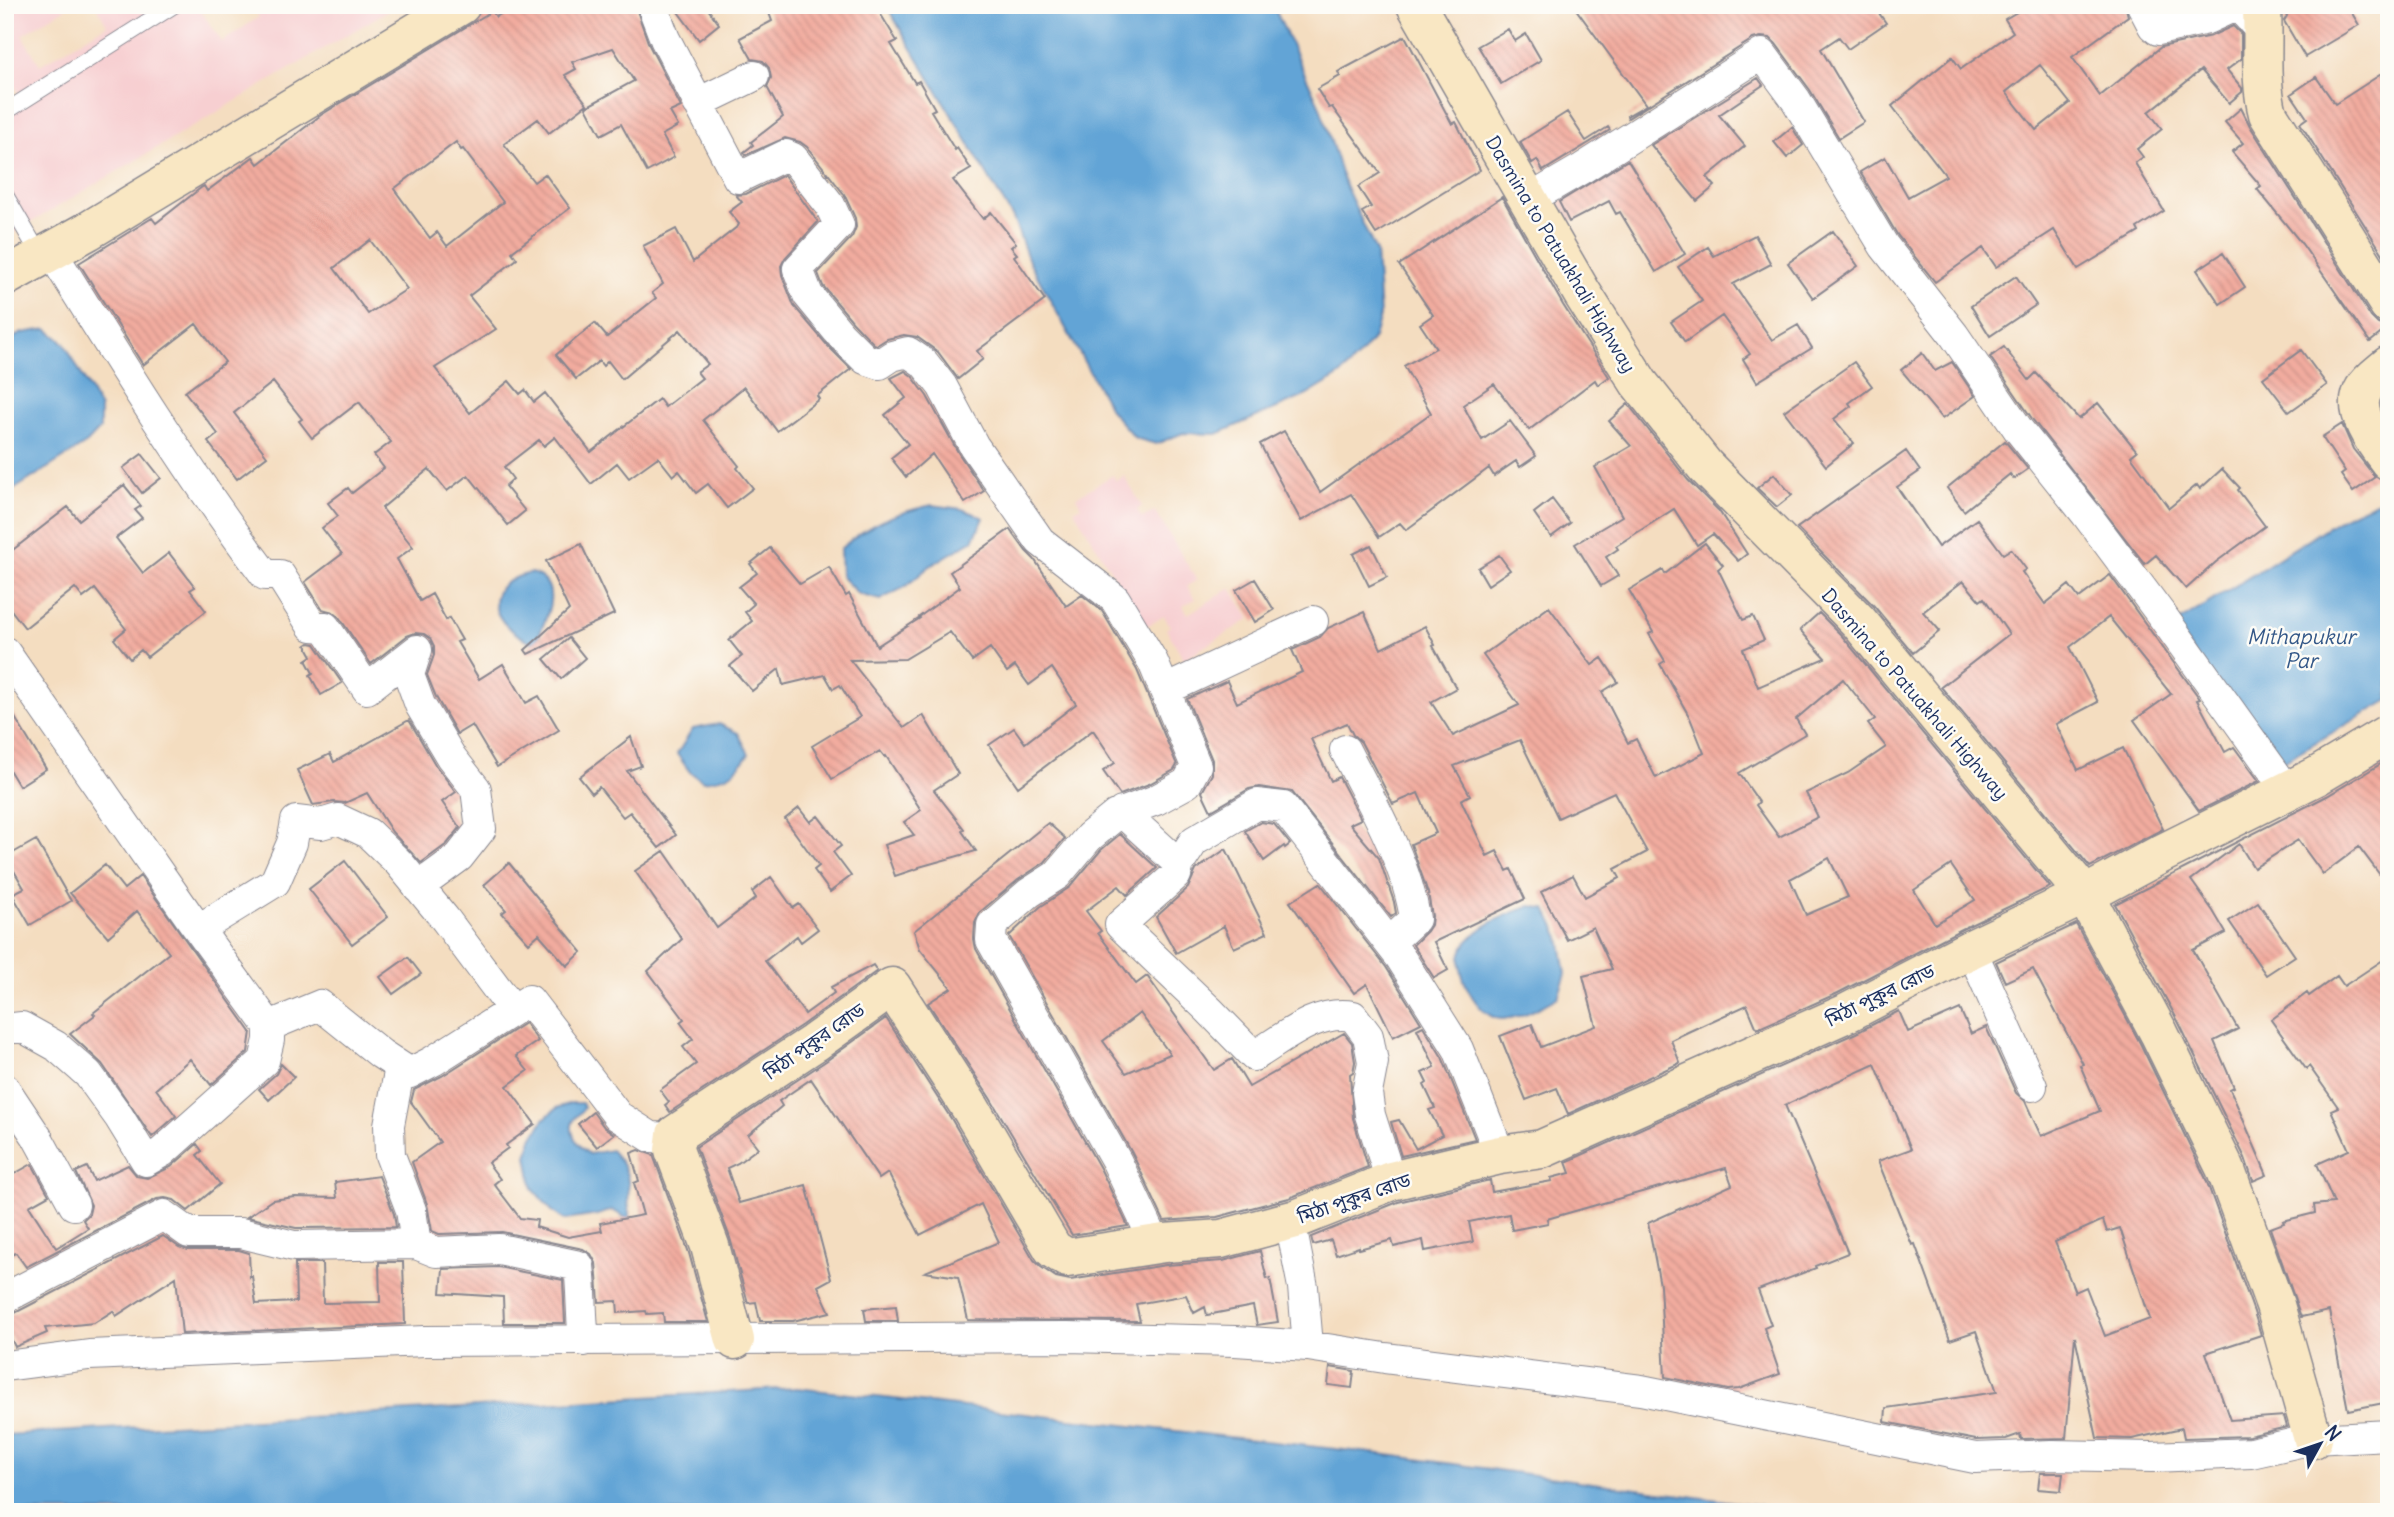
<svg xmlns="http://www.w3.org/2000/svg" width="2394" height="1517" font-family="Delius,'Noto Sans Bengali',sans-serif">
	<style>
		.built { fill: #f7cfd1 }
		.water { fill: #62a4d6; stroke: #3e6a9a; stroke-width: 2 }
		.building { fill: url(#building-back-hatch); fill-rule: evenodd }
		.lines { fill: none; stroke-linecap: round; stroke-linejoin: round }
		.lane-casing { stroke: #88868f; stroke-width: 18 }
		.street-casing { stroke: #88868f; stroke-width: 32 }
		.secondary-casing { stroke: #88868f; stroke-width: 41 }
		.lane { stroke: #fff; stroke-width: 16 }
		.street { stroke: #fff; stroke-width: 30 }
		.secondary { stroke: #f9e7c3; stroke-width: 38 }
		.labels { text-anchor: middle; stroke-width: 5; stroke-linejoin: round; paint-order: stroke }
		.street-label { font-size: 19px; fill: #1b2f5e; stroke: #fdfcf7 }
		.water-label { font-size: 21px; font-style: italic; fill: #345888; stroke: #fdfcf7 }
	</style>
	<defs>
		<pattern id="building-back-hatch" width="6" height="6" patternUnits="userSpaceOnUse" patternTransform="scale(1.75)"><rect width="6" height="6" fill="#f2ac9f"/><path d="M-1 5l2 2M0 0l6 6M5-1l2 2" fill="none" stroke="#cf948b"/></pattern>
	</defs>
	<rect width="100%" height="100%" fill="#fdfcf7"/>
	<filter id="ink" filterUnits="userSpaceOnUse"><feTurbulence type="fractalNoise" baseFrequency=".0143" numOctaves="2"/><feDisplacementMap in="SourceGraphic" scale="14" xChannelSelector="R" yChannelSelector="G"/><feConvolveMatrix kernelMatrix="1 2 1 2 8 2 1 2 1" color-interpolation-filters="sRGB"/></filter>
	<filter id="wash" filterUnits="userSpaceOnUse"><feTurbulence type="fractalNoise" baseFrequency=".00686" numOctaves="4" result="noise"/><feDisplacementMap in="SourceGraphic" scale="28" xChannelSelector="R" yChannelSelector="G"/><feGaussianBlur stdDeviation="1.57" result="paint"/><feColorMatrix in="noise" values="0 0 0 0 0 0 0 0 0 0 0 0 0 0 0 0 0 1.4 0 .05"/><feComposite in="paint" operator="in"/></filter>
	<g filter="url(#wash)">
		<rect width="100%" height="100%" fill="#f4ddc0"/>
		<path class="built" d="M5,5H71L22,35L40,65L107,25L96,5H197L222,42L259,17L252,5H392L394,7L5,238V102L19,93L5,71Z
			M1113,475L1116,481L1124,476L1142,506L1137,510L1142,518L1155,511L1197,580L1187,586L1195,599L1183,606L1188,614L1231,588L1250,619L1184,659L1166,629L1170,626L1164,616L1145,627L1074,510L1081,506L1076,497Z"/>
		<path class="water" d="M886,5H1273L1320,107L1345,185L1376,252L1380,316L1374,338L1359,356L1340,375L1307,395L1217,434L1183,433L1156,444L1135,438L1111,411L1029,261L1013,218Z
			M47,329L64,343L100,408V429L87,443L5,495V342L22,333Z
			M2389,500V700L2273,767L2174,625L2345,516L2376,502Z
			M932,505L962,509L984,518L973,540L930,566L905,587L880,600L858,594L841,576L840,549C872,522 892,514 932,505Z
			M531,573C565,582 546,621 535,643C491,627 475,585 531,573Z
			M719,724L738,733L749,754C733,775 729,778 703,781L690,772L677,754L693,729Z
			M1531,906L1546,909L1560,937L1566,974L1558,997C1541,1007 1524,1017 1503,1019C1478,1020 1451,968 1463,948C1478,924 1506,915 1531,906Z
			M571,1103H582L584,1108C582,1111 579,1114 576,1117C565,1130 578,1146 589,1154L611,1150C638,1179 624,1188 630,1220L612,1210L598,1215L565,1220L553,1212L533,1189L527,1156L532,1139L544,1119L557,1108Z
			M797,1388L1380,1454L1806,1512H5V1435Z
			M2324,1507L2389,1512H2225Z"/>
		<g id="blocks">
			<path class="building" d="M515,5H635L649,45L681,107L670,112L678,126L662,135L674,157L647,172L621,124L601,135L586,107L634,81L613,48L572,62L576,69L565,75L587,104L549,133L538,119L504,144L534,182L545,174L570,208L512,252L517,259L469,296L496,329L435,368L470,413L509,381L520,394L525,390L534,402L545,393L591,452L659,399L665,407L702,378L697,372L708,364L680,330L622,379L608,361L603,366L599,361L576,379L556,355L595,323L607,337L656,298L652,293L663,284L643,246L676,229L693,262L738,226L739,224L729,212L742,202L736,195L746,194L784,175L818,222L785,258L781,266L782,275L794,306L827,345L851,369L817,396L819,399L777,431L744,387L703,420L739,466L737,468L753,488L727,508L708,484L696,493L679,471L673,476L658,457L629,478L617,463L591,484L555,437L544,446L539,440L504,467L513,479L505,486L525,511L508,525L468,475L447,491L429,469L382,508L413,547L397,559L420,601L432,594L446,620L449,618L462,640L457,642L479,679L503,664L526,703L539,696L559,730L497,767L472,725L457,734L436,697L427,675L434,655V646L430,638L424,634L415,633L407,636L371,664L339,617L333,612L322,609L305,582L342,554L322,528L338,516L328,503L348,488L352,493L384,468L374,455L391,442L359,402L312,438L299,421L302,419L273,382L234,413L267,456L237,479L208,442L218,434L185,392L225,362L196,324L143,365L79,263L152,218L156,223L202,187L204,186L207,191L253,157L258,164L321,115L492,11L496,17ZM456,142L461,150L463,149L503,202L447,246L437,232L430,238L394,189ZM370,240L407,289L368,314L334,268Z
				M673,5H705L719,24L699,40Z
				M766,5H875L897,41L891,44L915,83L919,81L935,109L931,111L955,150L957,148L971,169L953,180L983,219L991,212L1016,243L1011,247L1017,254L1014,256L1045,300L977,351L983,359L958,379L938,352L917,337L904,335L887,339L877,345L874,344L853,322L823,286L818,273L852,237L856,227L855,218L844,194L807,147L800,142L785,138L746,155L744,152L753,145L751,142L783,117L767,87L771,78L769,68L763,61L752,59L740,38L772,21Z
				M1573,5H1873L1886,23L1848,49L1839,37L1821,49L1864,122L1839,138L1810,90L1776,44L1770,38L1761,37L1753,39L1628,118L1627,116L1646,105Z
				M2029,5H2125L2128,16L2072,57L2100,96L2161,47L2211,36L2233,26L2241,34V59L2227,70L2242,88V92L2229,103L2201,70L2149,112L2162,129L2137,149L2143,157L2135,163L2164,211L2137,228L2139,232L2078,269L2054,230L1996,267L1983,248L1935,282L1898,236L1860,172L1885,157L1908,197L1946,176L1892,106L1952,57L1961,69L2013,32L2005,19ZM2040,65L2070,103L2036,130L2006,92Z
				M2285,5H2347L2359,25L2305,57L2284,21L2287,16Z
				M1508,29L1515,41L1526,34L1541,60L1501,84L1478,46Z
				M1405,36L1452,124L1456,122L1480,170L1376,234L1362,212L1371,207L1358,187L1380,173L1332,107L1329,108L1317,89L1340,76L1338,72Z
				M2389,69V261L2388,262L2300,123L2307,118L2291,94L2316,77L2335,104Z
				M1758,78L1763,85L1719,115L1745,146L1707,177L1715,186L1697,201L1651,145Z
				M2241,108L2250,126L2371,317L2378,324L2389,327L2370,342L2302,244L2257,189L2261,186L2232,152L2243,143L2225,122Z
				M1567,112L1586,141L1608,127L1610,130L1543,171L1537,160L1532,163L1520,142Z
				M1792,127L1803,145L1787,158L1774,142Z
				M1628,160L1685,254L1656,272L1620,212L1616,214L1609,201L1569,222L1559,202Z
				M1502,197L1563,305L1609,377L1598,385L1595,380L1529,430L1494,384L1463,405L1482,440L1510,421L1536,456L1520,467L1516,461L1494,476L1489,468L1406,530L1400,523L1379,537L1351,494L1301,521L1260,444L1284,431L1320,492L1431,413L1404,366L1436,348L1420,324L1433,315L1399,265Z
				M1833,231L1858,266L1813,298L1788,263Z
				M1755,235L1771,264L1733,284L1772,340L1798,325L1812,348L1757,382L1743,359L1750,354L1722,316L1685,342L1671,322L1702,301L1678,267L1708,247L1714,256Z
				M2223,253L2245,287L2220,304L2197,270Z
				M2016,276L2036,305L1990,336L1971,306Z
				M2004,347L2029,380L2036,373L2079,419L2098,403L2137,451L2131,456L2169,508L2197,485L2200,489L2222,469L2240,488L2238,490L2265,526L2216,562L2186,589L2156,555L2145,564L2033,420L1990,357Z
				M2301,350L2327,385L2289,412L2263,378Z
				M1922,353L1935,371L1952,362L1975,396L1942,419L1901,370Z
				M1854,362L1872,386L1849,403L1851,406L1834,419L1854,443L1826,466L1784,411Z
				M905,371L912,376L927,396L959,454L984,491L965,503L932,454L906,477L891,458L908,444L885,415L906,398L891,378Z
				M1628,404L1688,480L1719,511L1747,554L1738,561L1713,534L1697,545L1674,509L1616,546L1618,549L1606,557L1618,576L1601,586L1575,544L1622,516L1595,467L1631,446L1609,421Z
				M2342,424L2353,449L2375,477L2353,492L2341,475L2345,472L2322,437Z
				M2005,441L2028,469L2014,479L2010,474L1964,511L1947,488Z
				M1906,451L1920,471L1897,487L1938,547L1977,519L2003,554L2011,549L2026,569L2022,572L2045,604L2069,585L2079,598L2110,575L2200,699L2197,700L2225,752L2234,747L2259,781L2199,811L2134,720L2171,694L2109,617L2070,647L2098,702L2056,724L2078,770L2123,748L2163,829L2090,867L1941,687L2009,634L1984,598L1980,601L1963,581L1923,612L1940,631L1913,653L1874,606L1797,528Z
				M142,454L161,478L142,493L123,468Z
				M1774,474L1792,495L1777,507L1757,488Z
				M124,485L141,506L135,510L142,518L116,538L143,573L169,553L195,587L190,590L206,611L147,657L141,650L130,659L114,639L126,629L95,589L83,598L75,588L25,628L5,602V556L68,507L79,520Z
				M1552,499L1570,523L1551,537L1534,513Z
				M1010,529L1026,551L1034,559L1066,606L1082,595L1102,611L1137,670L1177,765L1174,770L1149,784L1120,795L1103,771L1115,763L1093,730L1018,787L989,745L1014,728L1025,743L1076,704L1052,668L1029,685L1015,666L1007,672L990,648L972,661L950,632L905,659L850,660L904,728L923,715L958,774L934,790L964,829L962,831L976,851L919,867V868L895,876L884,845L914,835L904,822L921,810L886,756L885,757L880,751L832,779L812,746L860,717L840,685L833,689L825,675L783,685L779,669L752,691L730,666L742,656L729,640L752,621L745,612L754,604L739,587L757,573L750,564L770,548L800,584L829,567L846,596L849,594L877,646L920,618L919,617L960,587L950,572Z
				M1705,543L1723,565L1718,569L1743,620L1753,616L1764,640L1743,649L1758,687L1825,658L1800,630L1819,613L1842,636L2050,887L1962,929L1838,993L1757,1029L1747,1005L1690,1031L1671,1040L1680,1063L1568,1114L1557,1088L1526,1100L1500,1036L1532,1024L1541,1047L1596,1026L1583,976L1612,969L1593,927L1567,940L1541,892L1573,875L1585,897L1620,878L1615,869L1647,852L1614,792L1558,818L1520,740L1454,766L1470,795L1461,800L1487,856L1497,851L1507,871L1511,869L1525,899L1434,942L1448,970L1434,978L1413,945L1427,931L1431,925L1432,916L1428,893L1411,844L1436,833L1418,793L1393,804L1361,742L1353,735L1347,723L1311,739L1331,781L1339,777L1361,819L1350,824L1379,858L1394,902L1396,913L1391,917L1292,792L1259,787L1249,789L1211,811L1202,792L1212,774V760L1187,699L1227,681L1237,703L1302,672L1292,650L1320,637L1328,628L1364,612L1381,649L1425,626L1435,645L1433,646L1456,688L1431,702L1453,736L1519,705L1483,655L1549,607L1592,665L1602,658L1618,682L1602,692L1628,743L1636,739L1656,778L1704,753L1690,718L1660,664L1665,661L1649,634L1653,632L1629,590L1663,570L1665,574ZM1843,679L1875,719L1868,724L1886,747L1848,773L1806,793L1818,817L1779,837L1756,805L1759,802L1739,773L1805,734L1796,719ZM1829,858L1848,897L1806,915L1790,879ZM1951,865L1975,900L1935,924L1914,890Z
				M581,544L614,614L528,654L525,650L569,610L546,561Z
				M1371,545L1387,577L1369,586L1353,554Z
				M1499,555L1510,570L1488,585L1478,568Z
				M1255,579L1274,610L1255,622L1236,590Z
				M569,638L585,658L561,679L544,659Z
				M309,643L315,644L342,683L321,695L310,675L313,673L306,660L312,656L306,645Z
				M5,701L46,769L19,786L5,763Z
				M409,720L436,766L456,792L442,802L460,828L447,844L421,863L392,832L367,793L345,803L334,802L313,805L297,770L330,754L334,762Z
				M631,737L641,766L627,771L676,835L659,848L630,812L623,817L599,787L592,793L579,777Z
				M2389,759V887L2359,847L2323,874L2298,840L2254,868L2239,844L2191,880L2213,911L2226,933L2193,950L2238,1029L2214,1041L2234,1087L2230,1089L2267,1175L2253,1181L2245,1158L2179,1023L2115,904L2327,796Z
				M799,808L810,822L818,816L841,846L833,852L851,876L830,892L814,870L819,866L785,819Z
				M1261,822L1274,824L1290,844L1285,848L1284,846L1264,861L1245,831Z
				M1048,823L1065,838L1045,862L1018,880L980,912L975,923L974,939L976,949L1101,1170L1128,1226L1072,1235L990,1098L928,1003L951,988L920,949L914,931Z
				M1120,834L1157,868L1127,895L1119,886L1086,911L1101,931L1098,933L1136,984L1147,976L1214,1070L1232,1059L1249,1087L1344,1033L1352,1043L1355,1062L1353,1072L1350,1074L1353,1118L1368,1167L1289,1198L1217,1217L1164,1221L1132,1153L1009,936L1040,907L1070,887L1101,850ZM1140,1013L1170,1054L1126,1073L1103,1041Z
				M36,840L71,901L30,925L12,894L24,888L6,857Z
				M1226,849L1267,933L1234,948L1224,926L1176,953L1156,917L1188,888L1196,870Z
				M664,851L717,928L756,898L752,892L771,877L793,908L799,904L818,929L801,942L797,936L765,961L805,1014L834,993L831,987L873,965L877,971L802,1025L670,1112L665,1105L669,1102L660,1090L696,1064L683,1047L693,1039L680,1022L684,1019L648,971L682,939L635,871Z
				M345,861L388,917L352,944L309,889Z
				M509,863L582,952L567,966L539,934L529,943L502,913L506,910L484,885Z
				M105,865L124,889L140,876L251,1032L248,1052L211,1085L190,1059L156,1089L176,1116L152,1137L102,1064L70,1034L95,1015L93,1013L169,953L137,911L108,937L70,893Z
				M1320,883L1386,967L1421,1023L1393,1037L1367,984L1354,993L1290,902Z
				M2258,902L2295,956L2266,975L2229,921Z
				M2076,924L2140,1043L2205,1177L2254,1312L2261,1335L2206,1353L2230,1420L2284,1416L2287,1427L2249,1436L2184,1438L2182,1428L2132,1439L2097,1438L2075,1336L2066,1438L2021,1439L2020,1434L2006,1439L1976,1440L1885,1422L1886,1408L1997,1392L1976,1331L1950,1340L1915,1244L1912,1245L1878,1161L1911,1149L1875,1064L1785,1105L1848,1253L1815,1266L1816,1268L1758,1290L1771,1325L1764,1328L1780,1374L1739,1389L1728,1390L1665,1377L1660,1285L1648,1223L1732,1185L1726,1168L1547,1219L1548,1223L1512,1230L1509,1214L1469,1222L1473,1242L1425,1251L1423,1240L1394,1247L1392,1240L1359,1249V1247L1336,1255L1331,1240L1313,1245L1311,1237L1398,1202L1490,1180L1492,1192L1552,1181L1551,1178L1570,1173L1566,1162L1856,1033L1899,1011L1908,1032L1960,1009L1971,1034L1986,1027L2016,1093L2025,1101L2041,1136L2100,1111L2080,1065L2083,1064L2033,969L2005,982L1996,962ZM2103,1220L2107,1232L2120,1228L2150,1319L2105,1336L2086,1287L2075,1292L2055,1242Z
				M2389,956V1402L2348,1410L2329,1311L2301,1317L2270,1228L2284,1223L2283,1221L2315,1213L2314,1205L2334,1203L2317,1164L2349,1150L2331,1110L2338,1107L2309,1066L2306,1069L2271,1020L2307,993L2309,996L2337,976L2344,986Z
				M408,957L421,974L393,994L380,977Z
				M886,1018L952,1120L1034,1260L1041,1267L1056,1277L1070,1280L1166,1265L1223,1261L1260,1251L1267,1279L1270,1278L1278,1322L1257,1325L1253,1306L1207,1315L1205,1307L1194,1313L1186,1295L1136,1304L1140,1321L968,1320L958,1277L925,1272L999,1242L981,1204L920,1235L888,1173L879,1179L811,1079L779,1101L782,1106L748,1135L758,1148L738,1163L727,1168L739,1203L806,1185L831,1279L818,1286L830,1312L793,1321H760L756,1302L748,1303L730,1238L696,1147L826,1061Z
				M525,1023L538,1041L516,1056L528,1071L507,1086L535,1124L506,1145L508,1148L488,1163L500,1179L494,1184L520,1218L537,1220L536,1227L568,1237L602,1231L600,1223L643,1215L634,1183L639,1181L631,1153L639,1150L653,1155L689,1253L708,1322H664L663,1313L647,1314L646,1311L618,1313L617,1301L599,1302L596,1263L591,1254L583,1249L502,1232L439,1234L432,1231L427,1204L412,1162L440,1142L411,1102L414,1090L442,1076Z
				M1423,1026L1442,1057L1475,1139L1401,1156L1391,1122L1399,1120L1416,1149L1442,1135L1429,1110L1435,1108L1424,1085L1427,1083L1422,1073L1435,1067L1417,1029Z
				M281,1064L294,1077L269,1100L259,1089L276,1074Z
				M593,1112L604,1127L614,1134L597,1147L578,1124Z
				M197,1144L202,1151L197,1155L220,1184L188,1211L174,1200L165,1198L157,1199L26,1267L16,1253L5,1257V1179L32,1164L49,1195L29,1206L56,1248L88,1228L83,1220L89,1214L91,1205L76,1172L87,1167L94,1181L128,1165L137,1176L147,1178L171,1167Z
				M379,1176L394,1214L396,1227L296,1228L247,1217L272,1200L295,1197L337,1198L335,1182Z
				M163,1236L179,1247L188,1250H239L249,1253L250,1277L252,1276L256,1304L296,1302L295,1263H322L323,1303L380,1302L379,1262H403L405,1324L182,1334L176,1277L116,1316L113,1311L94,1323L45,1328L47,1333L15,1347L5,1326V1315L13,1314Z
				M498,1267L563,1280L565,1323H504L503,1297L441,1293L443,1269Z
				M896,1306L898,1321H866L864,1309Z
				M1330,1367L1354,1371L1352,1388L1328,1385Z
				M2040,1473H2063L2061,1491L2038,1489Z"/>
		</g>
	</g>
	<g filter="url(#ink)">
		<use href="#blocks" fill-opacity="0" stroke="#88868f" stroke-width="2"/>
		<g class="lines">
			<defs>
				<path id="lane" d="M5,112L174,5
					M5,195L41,257"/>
				<path id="street" d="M652,5L665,39L738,178L786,155L793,158L830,205L839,225L798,269L808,295L840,334L865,359L880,364L892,356L908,352L924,363L942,386L974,446L1040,541L1115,599L1153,662L1196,766L1187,783L1156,800L1116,815L1089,837L1057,875L1029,893L992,925L991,940L1117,1162L1156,1245
					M2142,5L2153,26L2158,30L2207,19L2233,7L2243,11L2262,32
					M698,103L754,76
					M1528,200L1583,168L1762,54L1796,100L1884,246L1954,335L2018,429L2086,514L2163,617L2287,790
					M51,251C119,361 187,471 265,575H280L312,626L325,627L367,689L417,650L409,675L420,705L451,757L476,789L481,829L459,857L418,887
					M5,652L193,922L269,1026L320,1005L381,1054L410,1073L433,1061L529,1000L618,1116L651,1137L674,1138
					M1165,690L1313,621
					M1345,750C1370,799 1408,865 1415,919L1389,943
					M1122,812L1179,864
					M199,929L275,882L292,843L296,821L321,824L338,819L368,833L399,863L445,919L513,1010
					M1971,949L2032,1086
					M5,1029L22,1027L56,1046L88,1074L119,1117L146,1161L162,1152L264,1061L269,1040V1026
					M400,1067L389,1125L390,1155L411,1210L416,1244
					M5,1089L37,1137L74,1205
					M1391,1181L1370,1115L1367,1093L1373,1062L1368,1036L1353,1016C1317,1009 1284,1038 1254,1056L1209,1010L1120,925L1176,875L1179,864L1194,841L1257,804L1283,807L1400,957L1458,1049L1500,1155
					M1290,1221L1303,1287L1308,1346
					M5,1298L164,1215L189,1233H241L294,1246L416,1244L436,1252L499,1249L579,1266C582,1291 581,1315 584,1341
					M5,1366L89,1355L425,1341L1067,1337L1235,1341L1308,1346L1385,1358L1641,1390L1975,1458L2052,1455L2152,1457L2251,1453L2313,1439L2389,1435"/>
				<path id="secondary" d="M1416,5L1582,293L1639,383L1705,466L1858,621L2085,895L2159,1033L2225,1168L2275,1305L2313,1439
					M2264,5L2262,11C2264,46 2259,80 2268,114L2389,305
					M5,277L88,231L461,5
					M2389,365C2381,372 2369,380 2364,389C2350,411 2376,444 2389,461
					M735,1340L710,1246L674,1150L676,1134L814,1043L892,987L971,1109L1053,1249L1067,1258L1164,1243L1221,1239L1296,1219L1391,1181L1500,1155L1542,1149L1847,1013L1971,949L2085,895L2163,853L2317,776L2389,733"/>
			</defs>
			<use href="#lane" class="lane-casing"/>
			<use href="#street" class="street-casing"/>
			<use href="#secondary" class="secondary-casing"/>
			<use href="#lane" class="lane"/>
			<use href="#street" class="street"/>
			<use href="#secondary" class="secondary"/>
		</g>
	</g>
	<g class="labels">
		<g class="street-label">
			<text transform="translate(1561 254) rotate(59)" y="7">Dasmina to Patuakhali Highway</text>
			<text transform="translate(1915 694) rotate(49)" y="7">Dasmina to Patuakhali Highway</text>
			<text transform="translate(1880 995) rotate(-26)" y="7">মিঠা পুকুর রোড</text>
			<text transform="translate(814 1041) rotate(-35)" y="7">মিঠা পুকুর রোড</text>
			<text transform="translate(1354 1198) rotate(-19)" y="7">মিঠা পুকুর রোড</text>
		</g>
		<g class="water-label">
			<text x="2301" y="644">Mithapukur<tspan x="2301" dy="24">Par</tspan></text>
		</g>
	</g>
	<rect width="2394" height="1517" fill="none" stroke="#fdfcf7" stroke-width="28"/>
	<g transform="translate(2320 1444) rotate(50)" stroke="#fdfcf7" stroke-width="5" paint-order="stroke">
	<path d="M0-5L12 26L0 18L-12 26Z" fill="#1b2f5e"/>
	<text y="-10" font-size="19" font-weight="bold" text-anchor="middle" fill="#1b2f5e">N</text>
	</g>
</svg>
